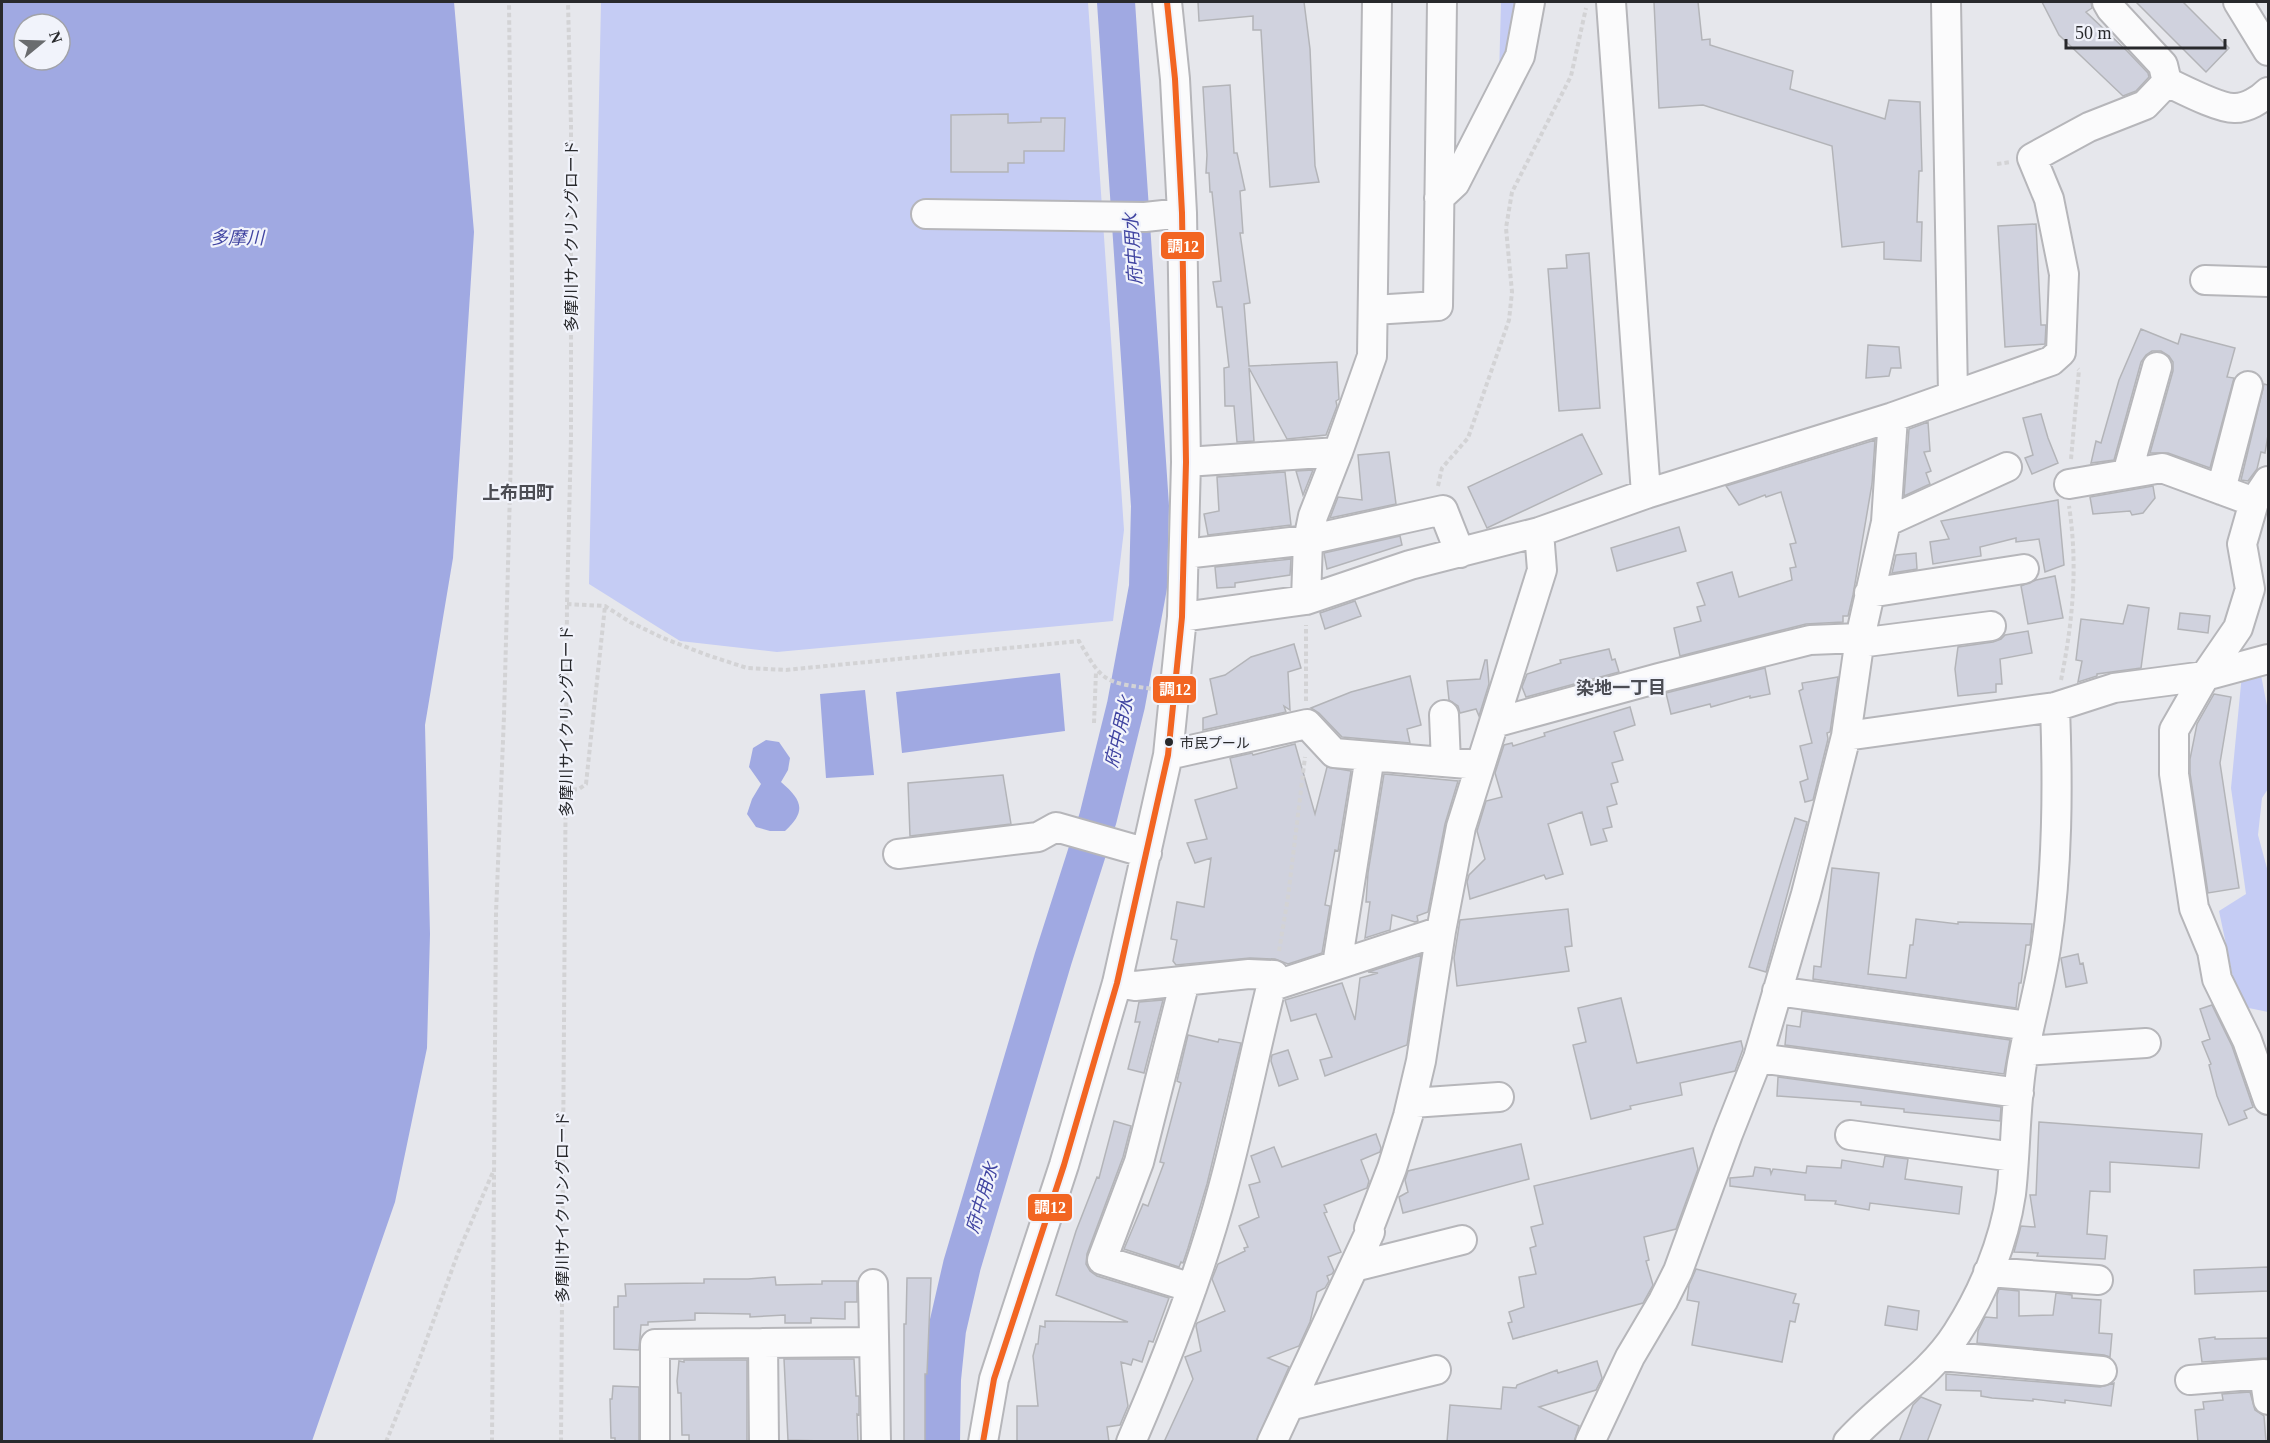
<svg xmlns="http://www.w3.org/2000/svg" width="2270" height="1443" font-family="'Times New Roman','Noto Sans JP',serif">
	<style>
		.green { fill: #c5ccf4 }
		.water { fill: #a0a9e2; fill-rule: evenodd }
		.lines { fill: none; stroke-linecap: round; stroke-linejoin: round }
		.river { stroke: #a0a9e2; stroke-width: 38 }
		.building { fill: #d0d2de; stroke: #b3b4b8; stroke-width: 1.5 }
		.minor-casing { stroke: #b6b6ba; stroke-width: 32 }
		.path { stroke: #d3d3d5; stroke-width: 4; stroke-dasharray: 4.5 3; stroke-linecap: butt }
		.minor { stroke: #fbfbfc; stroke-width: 28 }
		.bus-1-casing { stroke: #f1f3fb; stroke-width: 10 }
		.bus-1 { stroke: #f26522; stroke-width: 6 }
		.bus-dot { fill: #28292c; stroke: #f1f3fb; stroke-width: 2 }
		.labels { text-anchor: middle; stroke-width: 4.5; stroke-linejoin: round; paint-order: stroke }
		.bus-label { font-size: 14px; fill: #28292c; stroke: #f1f3fb; text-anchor: start }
		.street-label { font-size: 16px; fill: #28292c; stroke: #f1f3fb }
		.water-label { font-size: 18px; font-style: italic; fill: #4044a1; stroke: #f1f3fb }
		.neighbourhood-label { font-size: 18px; font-weight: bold; fill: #4c4d54; stroke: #f1f3fb }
		.line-badge { stroke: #f1f3fb; stroke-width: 2 }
		.badge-label { font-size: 16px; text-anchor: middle; font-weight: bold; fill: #fff }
	</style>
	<rect width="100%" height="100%" fill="#e6e7ec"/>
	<path class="green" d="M601,2H1088L1124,530L1113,621L777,652L680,641L589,584Z
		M1501,2H1521L1499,76Z
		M2260,670L2268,711V789L2262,798L2258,835L2268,872V1012L2239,1006L2219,911L2246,894L2231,788L2242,674Z"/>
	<path class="water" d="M2,2H454L474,232L453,558L425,725L430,934L427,1048L395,1202L312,1441H2ZM24,24H60V60H24Z
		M1060,673L1065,731L902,753L896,692Z
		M865,690L874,775L826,778L820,694Z
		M766,740L779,742L790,758L788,770L781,782C802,800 807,811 785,831H770L756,827L747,814L752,799L761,784L749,767L753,748Z"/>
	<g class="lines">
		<path class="river" d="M941,1442L942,1379L947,1330L962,1265L1053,959L1098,818L1126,705L1148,587L1150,506L1116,2"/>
	</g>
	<path class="building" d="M1198,2H1304L1310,49L1315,166L1319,182L1270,187L1261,30H1253V16L1199,21Z
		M1654,2H1698L1702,40L1710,39V45L1793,71L1790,89L1885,119L1889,100L1920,102L1922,171H1919L1917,222H1922L1921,261L1884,259V242L1842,247L1832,146L1703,105L1659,108Z
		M2042,2H2091L2092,8L2086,12L2127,51L2148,73L2149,77L2136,91L2123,96L2059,35Z
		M2136,2H2183L2229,48L2206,72Z
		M1230,85L1234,153H1237L1245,190L1240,191L1243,233H1240L1250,303L1244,304L1249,366L1337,362L1339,399L1336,401L1337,406L1326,435L1287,439L1249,368L1254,441L1237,442L1234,406H1225L1224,368L1229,367L1222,307H1217L1213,282L1221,281L1212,192H1210L1209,173H1206L1207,155L1203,87Z
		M1008,114V123L1041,122V118H1065L1064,151H1024V163H1008V172H951V115Z
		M2036,224L2041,325H2046L2045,344L2005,347L1998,226Z
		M1589,253L1600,408L1559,411L1548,269L1567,268L1566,255Z
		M2141,329L2178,344L2181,334L2235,348L2227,377L2234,378L2210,468L2168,453H2150L2173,371V362L2169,356L2161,351H2152L2146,355L2141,362L2114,460L2091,463L2096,441L2101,443L2119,380Z
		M1868,345L1899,347L1901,368H1891L1889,376L1866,378Z
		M2264,384L2268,385V435L2265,453L2261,452L2257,469L2248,481L2241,480Z
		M2041,414L2048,438L2058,463L2032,474L2025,458L2033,455L2023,418Z
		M1928,422L1930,451L1924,452L1931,471L1926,473L1930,484L1904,496L1909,429Z
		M1582,434L1602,474L1487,528L1468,487Z
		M1875,440L1872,484L1853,595L1848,616H1843V622L1806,624L1680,656L1674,628L1701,621L1697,607L1705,605L1697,583L1732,572L1739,597L1792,580L1790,568L1796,567L1790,544L1796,543L1781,492L1766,497L1765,495L1739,505L1726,486Z
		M1389,452L1396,504L1330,518L1338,497L1362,500L1358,455Z
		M1313,470L1303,495L1296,471Z
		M1285,472L1291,525L1208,535L1204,514L1219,511L1217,477Z
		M2153,486L2155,498L2143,513L2132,515L2130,511L2093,514L2090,497Z
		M2058,500L2064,565L2045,572L2039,539L2016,542V538L1980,547L1981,556L1933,564L1930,542L1949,539L1941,521Z
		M1679,527L1686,551L1617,571L1611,548Z
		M1400,536L1402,545L1327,569L1324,553Z
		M1916,553L1917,569L1892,573L1896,555Z
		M1291,559L1290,575L1235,583V587L1217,588L1215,567Z
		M2055,576L2063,618L2028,624L2021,586L2036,580Z
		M1355,601L1361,616L1325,629L1320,613Z
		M2128,605L2149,608L2141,668L2097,674V676L2078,682L2082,661L2076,660L2081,619L2123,624Z
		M2180,613L2210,616L2208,633L2178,629Z
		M2028,631L2032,653L2000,659L2002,684H1996V692L1958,696L1955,669L1958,647L1993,642L2001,639L2005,635Z
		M1294,644L1301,668L1288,672L1290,710L1284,706L1286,712L1203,730V718L1217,714L1210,679L1225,675L1251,657Z
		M1609,649L1612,660L1615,659L1619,672L1526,697L1522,687L1527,674L1561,663L1560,660Z
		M1485,660H1487L1489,684L1479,716L1476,709L1460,713L1458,706L1449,700L1447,681L1480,679Z
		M1765,668L1770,694L1750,698V696L1711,707L1710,704L1671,714L1666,693Z
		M1410,676L1421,725L1407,729L1410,743L1342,737L1319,713L1311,708L1351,692Z
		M1838,677L1830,732L1827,733L1828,739L1813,800L1805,802L1800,782L1808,779L1800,746L1812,743L1799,691L1803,689L1802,683Z
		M2214,694L2231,697L2220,763L2239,888L2208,893L2190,773V759L2197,724Z
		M1630,707L1635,725L1614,732L1623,760L1612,763L1618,782L1611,784L1617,804L1607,807L1612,827L1603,829L1607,841L1591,845L1582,812L1548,824L1563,874L1546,879L1544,875L1470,899L1467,882L1469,875L1485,859L1477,831L1486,801L1502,797L1495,773L1504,745L1512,743L1513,746L1545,736L1544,733Z
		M1295,744L1315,814L1327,767L1351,771L1338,851L1335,850L1325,905L1330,906L1322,953L1288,964L1275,959L1250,958L1176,965L1173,961L1177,940L1171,939L1177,902L1204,907L1211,858L1195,863L1187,843L1207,839L1195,800L1237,788L1230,758L1252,753L1253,755Z
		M1384,774L1458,781L1445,824L1428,912L1417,916L1418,921L1415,922L1392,915L1390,930L1365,938L1370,902H1366L1368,873Z
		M1003,775L1011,824L910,836L908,783Z
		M1795,818L1807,822L1766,972L1749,967Z
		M1832,868L1879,873L1868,974L1906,978L1910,945H1913L1916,919L1958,924V922L2032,924L2030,945H2026L2021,983H2019L2016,1008L1813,979L1814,966L1821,967Z
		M1568,909L1572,946L1565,947L1569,971L1457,986L1454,958L1460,920Z
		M2078,954L2080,964L2083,963L2087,983L2066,987L2061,958Z
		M1421,955L1407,1045L1325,1076L1320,1060L1332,1057L1316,1014L1291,1021L1285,1000L1342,983L1355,1020L1360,978L1378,973L1368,972Z
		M1621,998L1637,1063L1741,1041L1743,1049L1735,1071L1680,1083L1682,1095L1630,1106L1631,1109L1591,1119L1573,1045L1586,1042L1578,1008Z
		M1163,1000L1144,1073L1128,1069L1140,1022H1135L1139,1002Z
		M2212,1005L2232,1046L2253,1107L2244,1111L2247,1118L2229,1125L2217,1096L2209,1065L2211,1064L2202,1042L2210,1039L2200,1009Z
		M1802,1011L2010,1040L2004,1074L1785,1045L1787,1025L1800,1027Z
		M1188,1035L1218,1042L1219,1039L1241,1043L1207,1184L1188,1248L1183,1263L1181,1262L1179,1267L1124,1249L1143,1204L1148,1206L1164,1163L1160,1162L1181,1083L1177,1081Z
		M1288,1050L1298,1079L1279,1086L1271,1061L1272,1055Z
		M1778,1077L2001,1107L2000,1121L1904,1112V1109L1861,1105V1102L1777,1096Z
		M1114,1121L1131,1126L1123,1157L1087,1254L1086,1264L1090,1271L1097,1276L1169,1298L1153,1342L1149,1341L1142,1362L1133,1359L1131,1365L1121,1362L1128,1406L1120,1425L1107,1427L1109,1442H1017V1406H1038L1033,1356L1036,1344H1038L1040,1326L1045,1327V1321L1128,1322L1056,1295L1076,1231L1097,1177L1099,1178Z
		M2039,1122L2202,1134L2199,1168L2110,1162V1192L2090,1191L2087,1234L2107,1236L2105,1259L2037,1256L2038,1253L2014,1252L2021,1226L2035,1227L2030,1195H2036Z
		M1376,1134L1381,1148L1380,1152L1361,1160L1369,1181L1367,1188L1324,1205L1327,1212L1324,1213L1341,1252L1328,1257L1334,1271L1332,1274L1327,1276L1329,1281L1325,1288L1317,1292L1310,1322L1299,1346L1268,1358L1289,1367L1256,1442H1164L1193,1379L1185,1357L1201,1351L1196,1326L1197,1323L1225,1311L1212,1279L1218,1264L1245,1251L1244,1248L1248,1247L1239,1226L1259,1217L1249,1185L1260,1182L1251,1156L1274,1147L1282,1167Z
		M1521,1144L1529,1179L1403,1213L1399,1197L1408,1192L1405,1180L1408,1171Z
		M1693,1148L1698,1169L1676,1229L1644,1237L1649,1260L1646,1261L1653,1285L1643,1303L1513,1339L1508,1323L1512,1322L1509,1312L1524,1307L1519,1277L1536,1274L1530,1248L1536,1246L1531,1227L1543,1224L1534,1186Z
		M1885,1156L1908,1159L1905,1179L1962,1187L1959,1214L1870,1203L1869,1210L1835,1204L1836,1201L1805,1200V1195L1730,1186V1178L1753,1176L1755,1167L1770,1169L1771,1174L1773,1169L1806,1173L1807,1166L1841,1168L1842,1160L1883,1167Z
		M2268,1267V1291L2195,1294L2194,1270Z
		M1696,1269L1796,1294L1793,1303L1799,1304L1795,1322L1790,1321L1782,1362L1692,1345L1699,1302L1687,1300L1689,1285Z
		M775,1277L776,1285L822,1284V1281H857V1302H845V1319L811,1318V1323H785V1315L750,1317V1314L695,1313V1320L648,1322V1325H641L639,1350L614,1349V1307H618V1296H626L625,1284L704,1283V1279H748Z
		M907,1278H931L927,1374H925V1442H904V1324H906Z
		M1999,1289L2019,1291V1316L2053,1315L2056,1293L2072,1295V1298L2101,1300L2099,1333L2112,1334L2110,1357L2104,1355L1977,1343L1978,1331L1985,1317L1997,1318V1295Z
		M1888,1306L1919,1311L1917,1330L1885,1325Z
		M2215,1337V1339L2268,1338V1358L2202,1362L2199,1339Z
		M784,1359H854L856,1396H859V1415L857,1414L858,1442L788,1440Z
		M684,1360H747V1442H689V1435H682L681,1393H678L677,1381L679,1361L684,1362Z
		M1597,1361L1602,1378L1596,1390L1539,1407L1579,1426L1574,1442H1447L1450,1405L1501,1409L1503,1387L1516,1388L1517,1385L1557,1370L1558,1373Z
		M1946,1374L2100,1387L2114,1383L2111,1406L2065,1400V1403L2033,1399V1401L1992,1398L1981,1396V1391L1946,1390Z
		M613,1386L639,1387V1442H615V1438H611L610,1399H612Z
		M2250,1392L2255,1410L2264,1416L2266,1442H2198L2195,1410L2204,1409L2203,1402L2223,1400L2222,1394Z
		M1921,1397L1941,1405L1927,1442H1899L1913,1405Z"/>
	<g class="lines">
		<defs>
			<path id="minor" d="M1611,2L1646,494
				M1946,2L1953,395
				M2107,2L2111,9L2163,65L2167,82
				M2238,2L2268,51
				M2167,82C2182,89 2220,109 2235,108C2247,108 2260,100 2268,92
				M1439,198L1455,183L1520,56L1530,2
				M926,214L1145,217L1182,213
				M2205,280L2268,282
				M1373,310L1438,306L1442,2
				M1893,417L1886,522L2007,467
				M1186,462L1338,452
				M2127,474L2157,367
				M2268,481L2254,502L2242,544L2250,589L2238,628L2205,676L2174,730V774L2194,908L2212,951L2217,979L2247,1040L2268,1100
				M2069,484L2162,468L2254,502
				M2221,490L2248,386
				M1184,554L1308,540L1443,510L1460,553
				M1869,593L2024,569
				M1306,600L1308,540L1313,516L1338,452L1372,356L1377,2
				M1182,617L1306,600L1410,565L1539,532L1646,494L1893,417L2051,361L2061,352L2064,274L2049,199L2032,158L2089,127L2145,105L2167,82
				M1859,643L1991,626
				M1444,715L1446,762
				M1494,723L1659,678L1810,640L1860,638
				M1846,736L2055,707L2114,688L2205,676L2268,659
				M1168,755L1307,724L1334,753L1480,765
				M898,854L1038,837L1056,827L1147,853
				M1337,965L1370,756
				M1185,981L1139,1162L1102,1260L1192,1288
				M1117,983L1135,986L1249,974L1274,975C1256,1046 1242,1118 1223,1188C1200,1275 1167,1359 1131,1442
				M1270,987L1441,931
				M1777,991L2029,1026
				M2025,1051L2146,1043
				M1758,1058L2019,1093
				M1412,1103L1499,1097
				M1850,1135L2014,1157
				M1354,1267L1462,1240
				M1988,1272L2098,1280
				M873,1284L876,1442
				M763,1343L764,1442
				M1941,1356L2102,1371
				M2190,1380L2264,1374L2268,1400
				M1289,1406L1436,1370
				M655,1442V1344L874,1342
				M983,1442L994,1379L1064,1165L1117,983L1168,755L1182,617L1186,462L1182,213L1175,79L1167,2
				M1272,1442L1370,1232L1369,1228L1392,1168L1408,1116L1421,1061L1441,931L1461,827L1542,570L1539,532
				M1590,1442L1630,1357L1663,1301L1678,1271L1728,1134L1758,1058L1806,894L1846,736L1860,638L1886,522
				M1848,1442C1883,1403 1929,1377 1957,1333C1983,1293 2004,1242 2011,1194C2016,1151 2015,1106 2022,1063C2029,1024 2040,986 2046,947C2058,868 2058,786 2055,707"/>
		</defs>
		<use href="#minor" class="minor-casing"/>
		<path class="path" d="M1997,164L2011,162
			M2071,459L2079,370L2078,369
			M1438,486L1442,468L1468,438L1509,320L1512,292L1506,228L1512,192L1571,76L1586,8
			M567,604L605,606L630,622L663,638L707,655L747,668L786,670L1079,641C1103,683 1104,682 1153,689
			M2061,680C2073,621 2078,565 2069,506
			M1306,701V625
			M1094,723L1096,672
			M565,790L579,789L586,784L605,606
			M1279,951L1288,897L1305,757
			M386,1442L417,1366L458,1253L493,1172
			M492,1442L496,913L504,716L511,453L512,280L509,2
			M561,1442L567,604L571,437V126L568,2"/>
		<use href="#minor" class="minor"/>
		<defs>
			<path id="bus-1" d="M983,1442L994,1379L1064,1165L1117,983L1168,755L1182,617L1186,462L1182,213L1175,79L1167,2"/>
		</defs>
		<use href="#bus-1" class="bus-1-casing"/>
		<use href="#bus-1" class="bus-1"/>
	</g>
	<circle class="bus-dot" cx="1169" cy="742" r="5"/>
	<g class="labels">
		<g class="bus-label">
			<text x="1180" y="748">市民プール</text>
		</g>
		<g class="street-label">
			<text transform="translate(571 236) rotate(-90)" y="6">多摩川サイクリングロード</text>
			<text transform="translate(566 721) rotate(-90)" y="6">多摩川サイクリングロード</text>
			<text transform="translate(562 1207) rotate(-90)" y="6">多摩川サイクリングロード</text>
		</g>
		<g class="water-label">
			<text x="237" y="244">多摩川</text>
			<text transform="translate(1133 249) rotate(-94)" y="6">府中用水</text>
			<text transform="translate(1119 732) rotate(-77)" y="6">府中用水</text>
			<text transform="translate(982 1198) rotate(-73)" y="6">府中用水</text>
		</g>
		<g class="neighbourhood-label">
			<text x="518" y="499">上布田町</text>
			<text x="1621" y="694">染地一丁目</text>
		</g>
	</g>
	<g class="line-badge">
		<rect x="1160" y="231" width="45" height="29" rx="6" fill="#f26522"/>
		<rect x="1152" y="675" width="45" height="29" rx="6" fill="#f26522"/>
		<rect x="1027" y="1193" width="46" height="29" rx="6" fill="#f26522"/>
	</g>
	<g class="badge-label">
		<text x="1183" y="252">調12</text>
		<text x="1175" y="695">調12</text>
		<text x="1050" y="1213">調12</text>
	</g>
	<rect width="2270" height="1443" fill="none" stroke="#28292c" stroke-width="6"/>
	<g transform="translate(42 42) rotate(71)"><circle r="28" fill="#f1f3fb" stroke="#a1a2a8" stroke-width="1.5"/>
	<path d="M0-4.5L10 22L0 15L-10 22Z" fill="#6a6c6f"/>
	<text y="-9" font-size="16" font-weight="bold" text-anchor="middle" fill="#28292c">N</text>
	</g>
	<path d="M2066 39v9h159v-9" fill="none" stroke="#28292c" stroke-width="3"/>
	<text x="2075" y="39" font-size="18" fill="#28292c" stroke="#f1f3fb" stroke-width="4.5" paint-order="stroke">50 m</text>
</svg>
